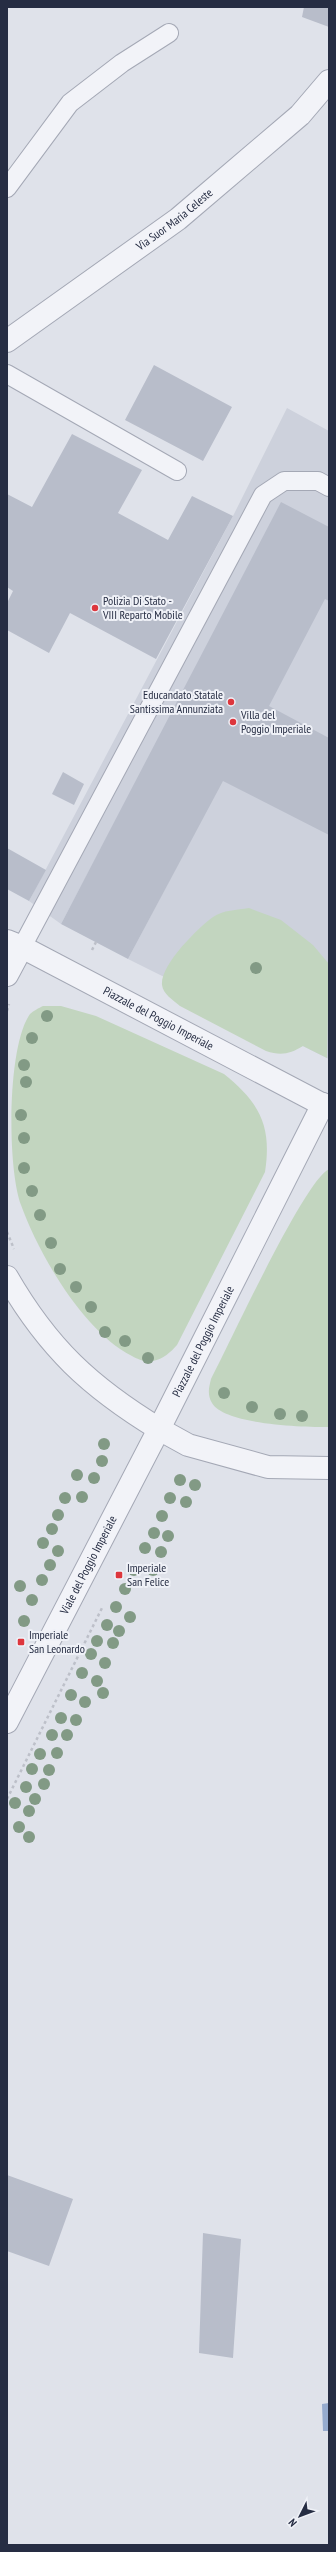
<svg xmlns="http://www.w3.org/2000/svg" width="336" height="2552" font-family="'PT Sans Narrow',sans-serif">
	<style>
		.built { fill: #cdd1dc }
		.green { fill: #c2d5bf }
		.water { fill: #96abce }
		.building { fill: #b8bdca }
		.lines { fill: none; stroke-linecap: round; stroke-linejoin: round }
		.service-casing { stroke: #a4a8b5; stroke-width: 20 }
		.pedestrian-casing { stroke: #a4a8b5; stroke-width: 24 }
		.minor-casing { stroke: #a4a8b5; stroke-width: 24 }
		.tertiary-casing { stroke: #a4a8b5; stroke-width: 24 }
		.path { stroke: #bdc0c9; stroke-width: 2.5; stroke-dasharray: 3 3; stroke-linecap: butt }
		.service { stroke: #f2f3f8; stroke-width: 18 }
		.pedestrian { stroke: #f2f3f8; stroke-width: 22 }
		.minor { stroke: #f2f3f8; stroke-width: 22 }
		.tertiary { stroke: #f2f3f8; stroke-width: 22 }
		.tree { fill: #829a85 }
		.poi-dot { fill: #dd363d; stroke: #eff1f7; stroke-width: 1.5 }
		.labels { text-anchor: middle; stroke-width: 4; stroke-linejoin: round; paint-order: stroke }
		.street-label { font-size: 12px; fill: #262d43; stroke: #eff1f7 }
		.poi-label { font-size: 12px; fill: #262d43; stroke: #eff1f7; text-anchor: start }
	</style>
	<rect width="100%" height="100%" fill="#dfe2ea"/>
	<path class="built" d="M287,408L329,431V1059L128,959L222,781L155,746L61,924L29,901L233,516Z"/>
	<path class="green" d="M249,908L281,920L313,945L329,964L327,1058L303,1046C290,1054 281,1056 266,1051L180,1006C173,1000 163,994 162,985C160,965 198,928 213,917C223,910 237,910 249,908Z
		M43,1006H61L96,1016L224,1074C260,1103 272,1126 265,1172L177,1345C171,1352 163,1359 153,1361C147,1363 137,1359 132,1356C84,1332 39,1255 21,1205C7,1167 7,1046 30,1014C33,1011 39,1008 43,1006Z
		M329,1169V1427C304,1427 225,1425 212,1403C207,1395 209,1387 211,1379C229,1345 304,1181 329,1169Z"/>
	<path class="water" d="M329,2403V2431H323L322,2404Z"/>
	<path class="building" d="M304,7H329V27L302,17Z
		M154,365L232,407L203,461L125,420Z
		M72,434L142,470L118,513L168,540L192,496L233,516L156,659L70,613L49,653L7,630V603L13,591L7,587V494L32,507Z
		M281,502L329,527V601L325,599L269,706L329,738V835L223,781L128,959L61,924Z
		M63,772L84,784L74,805L52,794Z
		M7,848L46,870L29,901L7,889Z
		M7,2175L73,2199L49,2266L7,2251Z
		M203,2233L241,2239L233,2358L199,2353Z"/>
	<g class="lines">
		<defs>
			<path id="service" d="M7,188L70,103L122,63L169,33
				M7,374L177,471
				M22,947L263,495L284,481H318L329,487"/>
			<g id="pedestrian">
				<path id="s1" d="M22,947L329,1108"/>
				<path id="s2" d="M159,1429L323,1104"/>
			</g>
			<g id="minor">
				<path id="s3" d="M7,341L178,219L300,115L329,81"/>
				<path d="M7,941L22,947L7,975"/>
				<path d="M7,1277C48,1348 90,1387 159,1429"/>
			</g>
			<g id="tertiary">
				<path id="s4" d="M7,1722L159,1429L188,1445L268,1467L329,1468"/>
			</g>
		</defs>
		<use href="#service" class="service-casing"/>
		<use href="#pedestrian" class="pedestrian-casing"/>
		<use href="#minor" class="minor-casing"/>
		<use href="#tertiary" class="tertiary-casing"/>
		<path class="path" d="M92,950L96,942
			M7,1011L9,1004
			M7,1232L14,1249
			M7,1799L102,1608"/>
		<use href="#service" class="service"/>
		<use href="#pedestrian" class="pedestrian"/>
		<use href="#minor" class="minor"/>
		<use href="#tertiary" class="tertiary"/>
	</g>
	<g class="tree">
		<circle cx="256" cy="968" r="6"/>
		<circle cx="47" cy="1016" r="6"/>
		<circle cx="32" cy="1038" r="6"/>
		<circle cx="24" cy="1065" r="6"/>
		<circle cx="26" cy="1082" r="6"/>
		<circle cx="21" cy="1115" r="6"/>
		<circle cx="24" cy="1138" r="6"/>
		<circle cx="24" cy="1168" r="6"/>
		<circle cx="32" cy="1191" r="6"/>
		<circle cx="40" cy="1215" r="6"/>
		<circle cx="51" cy="1243" r="6"/>
		<circle cx="60" cy="1269" r="6"/>
		<circle cx="76" cy="1287" r="6"/>
		<circle cx="91" cy="1307" r="6"/>
		<circle cx="105" cy="1332" r="6"/>
		<circle cx="125" cy="1341" r="6"/>
		<circle cx="148" cy="1358" r="6"/>
		<circle cx="224" cy="1393" r="6"/>
		<circle cx="252" cy="1407" r="6"/>
		<circle cx="280" cy="1414" r="6"/>
		<circle cx="302" cy="1416" r="6"/>
		<circle cx="104" cy="1444" r="6"/>
		<circle cx="102" cy="1461" r="6"/>
		<circle cx="77" cy="1475" r="6"/>
		<circle cx="94" cy="1478" r="6"/>
		<circle cx="180" cy="1480" r="6"/>
		<circle cx="195" cy="1485" r="6"/>
		<circle cx="82" cy="1497" r="6"/>
		<circle cx="65" cy="1498" r="6"/>
		<circle cx="170" cy="1498" r="6"/>
		<circle cx="186" cy="1502" r="6"/>
		<circle cx="58" cy="1515" r="6"/>
		<circle cx="162" cy="1516" r="6"/>
		<circle cx="52" cy="1529" r="6"/>
		<circle cx="154" cy="1533" r="6"/>
		<circle cx="168" cy="1536" r="6"/>
		<circle cx="43" cy="1543" r="6"/>
		<circle cx="145" cy="1548" r="6"/>
		<circle cx="58" cy="1551" r="6"/>
		<circle cx="161" cy="1552" r="6"/>
		<circle cx="50" cy="1565" r="6"/>
		<circle cx="134" cy="1570" r="6"/>
		<circle cx="153" cy="1570" r="6"/>
		<circle cx="42" cy="1580" r="6"/>
		<circle cx="20" cy="1586" r="6"/>
		<circle cx="125" cy="1589" r="6"/>
		<circle cx="32" cy="1600" r="6"/>
		<circle cx="116" cy="1607" r="6"/>
		<circle cx="130" cy="1617" r="6"/>
		<circle cx="24" cy="1621" r="6"/>
		<circle cx="107" cy="1625" r="6"/>
		<circle cx="119" cy="1631" r="6"/>
		<circle cx="97" cy="1641" r="6"/>
		<circle cx="113" cy="1643" r="6"/>
		<circle cx="91" cy="1654" r="6"/>
		<circle cx="105" cy="1663" r="6"/>
		<circle cx="82" cy="1673" r="6"/>
		<circle cx="97" cy="1681" r="6"/>
		<circle cx="103" cy="1693" r="6"/>
		<circle cx="71" cy="1695" r="6"/>
		<circle cx="85" cy="1702" r="6"/>
		<circle cx="61" cy="1718" r="6"/>
		<circle cx="76" cy="1720" r="6"/>
		<circle cx="52" cy="1735" r="6"/>
		<circle cx="67" cy="1735" r="6"/>
		<circle cx="57" cy="1753" r="6"/>
		<circle cx="40" cy="1754" r="6"/>
		<circle cx="32" cy="1769" r="6"/>
		<circle cx="49" cy="1770" r="6"/>
		<circle cx="44" cy="1784" r="6"/>
		<circle cx="26" cy="1787" r="6"/>
		<circle cx="35" cy="1799" r="6"/>
		<circle cx="15" cy="1803" r="6"/>
		<circle cx="29" cy="1811" r="6"/>
		<circle cx="19" cy="1827" r="6"/>
		<circle cx="29" cy="1837" r="6"/>
	</g>
	<g class="poi-dot">
		<circle cx="95" cy="608" r="4"/>
		<circle cx="231" cy="702" r="4"/>
		<circle cx="233" cy="722" r="4"/>
		<rect x="115" y="1571" width="8" height="8" rx="2"/>
		<rect x="17" y="1638" width="8" height="8" rx="2"/>
	</g>
	<g class="labels">
		<g class="street-label">
			<text dy="4" stroke="none"><textPath href="#s3" startOffset="207">Via Suor Maria Celeste</textPath></text>
			<text dy="4" stroke="none"><textPath href="#s1" startOffset="154">Piazzale del Poggio Imperiale</textPath></text>
			<text dy="4" stroke="none"><textPath href="#s2" startOffset="98">Piazzale del Poggio Imperiale</textPath></text>
			<text dy="4" stroke="none"><textPath href="#s4" startOffset="177">Viale del Poggio Imperiale</textPath></text>
		</g>
		<g class="poi-label">
			<text x="103" y="605">Polizia Di Stato -<tspan x="103" dy="14">VIII Reparto Mobile</tspan></text>
			<text x="223" y="699" text-anchor="end">Educandato Statale<tspan x="223" dy="14">Santissima Annunziata</tspan></text>
			<text x="241" y="719">Villa del<tspan x="241" dy="14">Poggio Imperiale</tspan></text>
			<text x="127" y="1572">Imperiale<tspan x="127" dy="14">San Felice</tspan></text>
			<text x="29" y="1639">Imperiale<tspan x="29" dy="14">San Leonardo</tspan></text>
		</g>
	</g>
	<rect width="336" height="2552" fill="none" stroke="#262d43" stroke-width="16"/>
	<g transform="translate(300 2516) rotate(228)" stroke="#eff1f7" stroke-width="3" paint-order="stroke">
	<path d="M0-3L7 15L0 10L-7 15Z" fill="#262d43"/>
	<text y="-6" font-size="11" font-weight="bold" text-anchor="middle" fill="#262d43">N</text>
	</g>
</svg>
